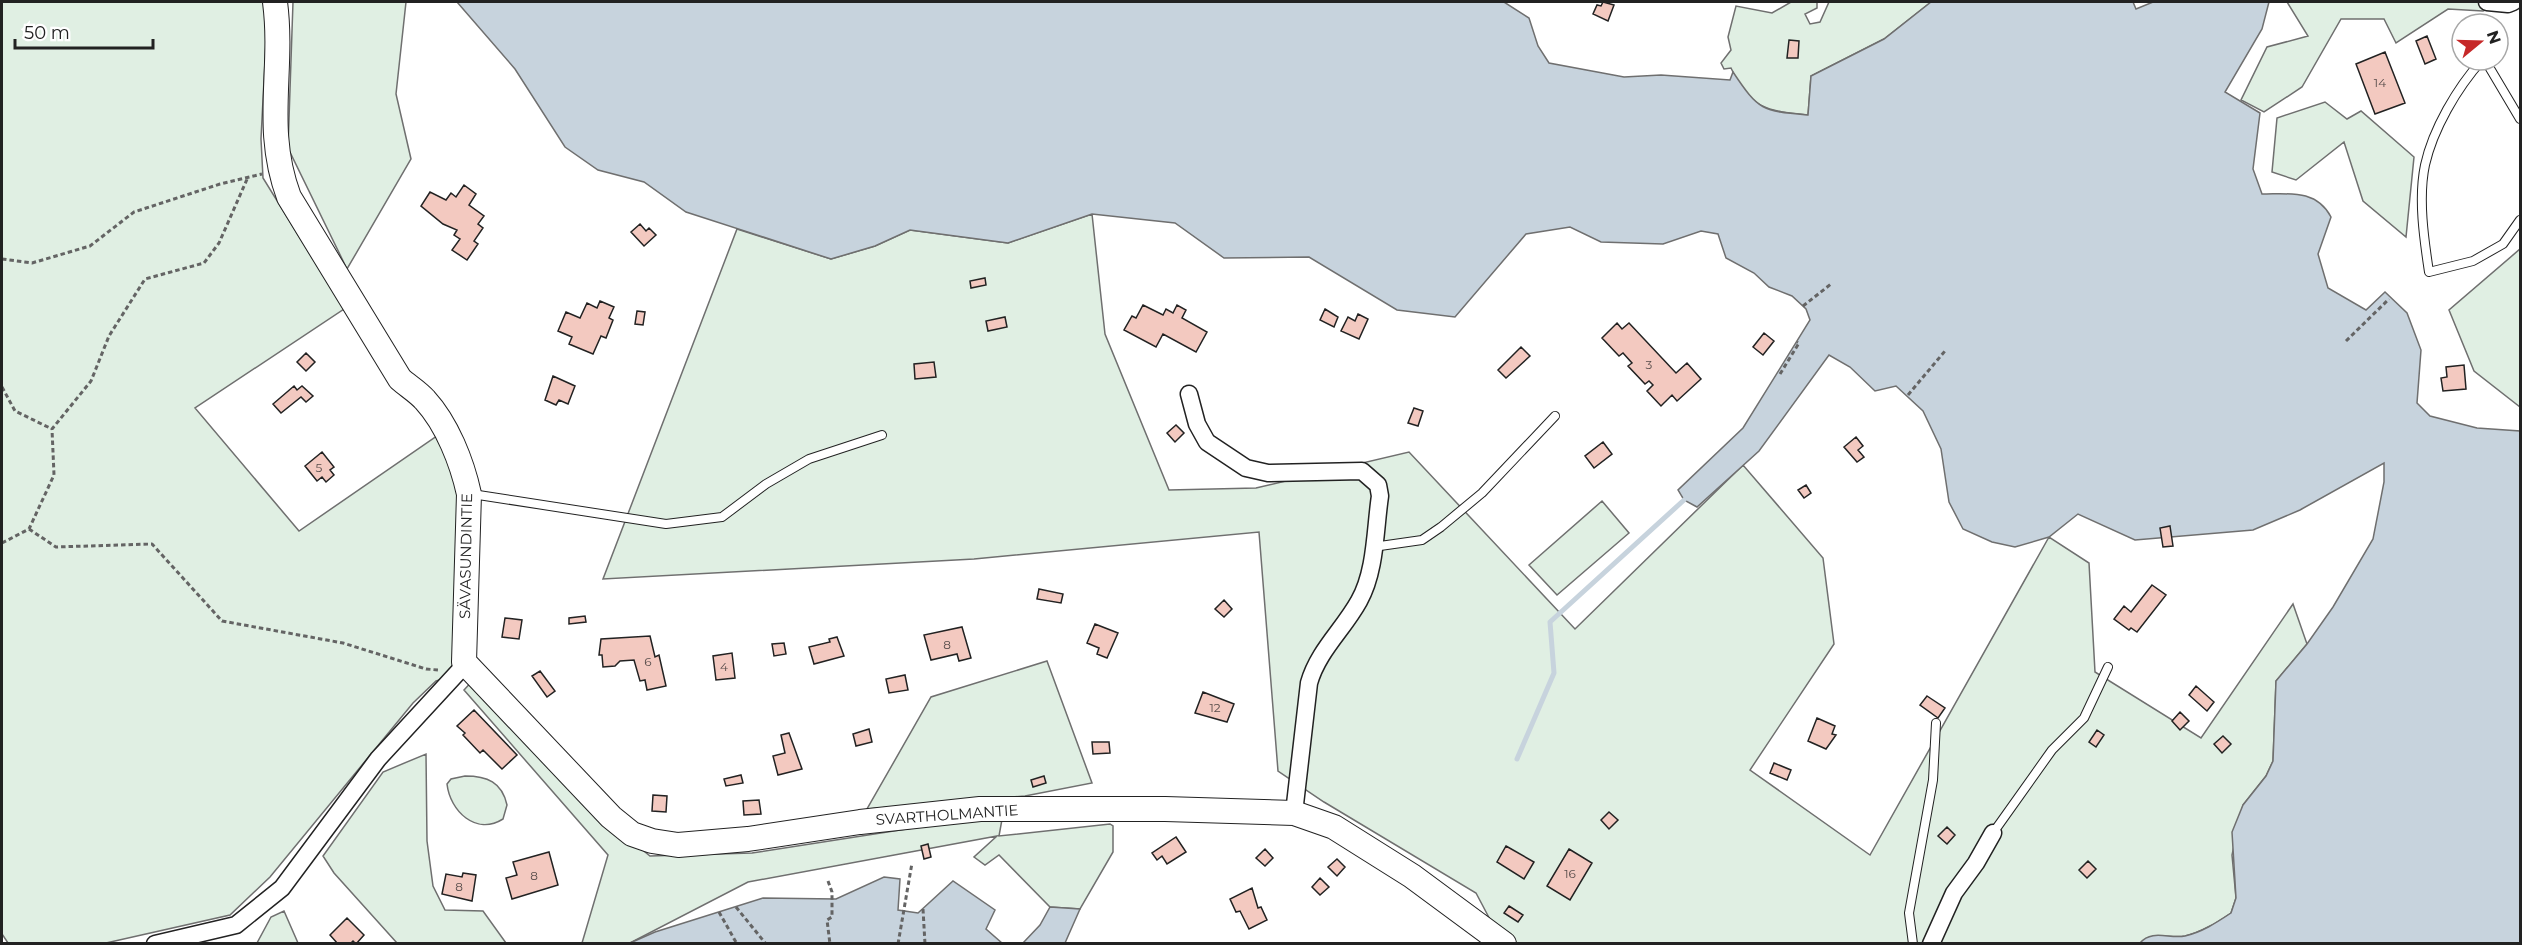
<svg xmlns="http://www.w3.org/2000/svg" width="2522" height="945" font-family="Montserrat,sans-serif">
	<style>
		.green { fill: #e0efe3; stroke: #6f6f6f; stroke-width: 1.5 }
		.water { fill: #c7d3dd; stroke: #6f6f6f; stroke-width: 1.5 }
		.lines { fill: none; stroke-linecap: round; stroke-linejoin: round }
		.stream { stroke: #c7d3dd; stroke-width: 5 }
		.building { fill: #f3c9c0; stroke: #222; stroke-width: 1.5 }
		.lane-casing { stroke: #222; stroke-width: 10 }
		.street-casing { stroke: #222; stroke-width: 19 }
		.secondary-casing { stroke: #222; stroke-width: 26 }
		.path { stroke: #646464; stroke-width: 3; stroke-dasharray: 4.5 3; stroke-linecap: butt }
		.lane { stroke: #fff; stroke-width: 8 }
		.street { stroke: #fff; stroke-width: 16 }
		.secondary { stroke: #fff; stroke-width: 24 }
		.labels { text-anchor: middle; stroke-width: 4.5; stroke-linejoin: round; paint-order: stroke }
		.number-label { font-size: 12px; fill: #564c4a }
		.street-label { font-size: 15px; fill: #222; stroke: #fff }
	</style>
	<rect width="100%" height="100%" fill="#fff"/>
	<path class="green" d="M2,2H268L261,139L263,178L344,309L195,408L299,531L437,436L461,494L457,675L436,681L413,703L270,877L230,915L106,943H8L2,934Z
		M293,2H406L396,94L411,159L347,269L288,148Z
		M1791,2H1817V8L1805,14L1810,24L1820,22L1829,2H1931L1884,39L1811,76L1808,115C1767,111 1750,109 1731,68L1724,69L1721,63L1731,50L1728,37L1736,6L1772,13Z
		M2287,2H2507L2483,11L2448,9L2396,43L2384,19H2341L2302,87L2264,112L2241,100L2267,47L2308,36Z
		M2325,102L2347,119L2361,111L2414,157L2406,237L2363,201L2344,142L2296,180L2272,172L2277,118Z
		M1092,214L1105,334L1169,490L1256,488L1409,452L1575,629L1743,465L1823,558L1834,644L1750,770L1870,855L2049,537L2089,563L2095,672L2201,738L2293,604L2307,644L2276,681L2273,761L2266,776L2243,805L2232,855L2236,898L2231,913C2216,923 2202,932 2185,936C2169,939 2152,930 2140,944H1503L1476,893L1324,802L1278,771L1259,532L974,559L603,579L737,229L831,259L875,246L910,230L1008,243Z
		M2520,249V407L2474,371L2449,310Z
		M1602,501L1629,533L1557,595L1529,565Z
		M1047,661L1092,783L1025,796L867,809L931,697Z
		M476,677L608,822L650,856L752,853L1003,814L999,836L1110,824L1113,826V852L1080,909L1050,907L999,855L985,865L974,857L997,836L748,882L630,943H582L608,855L464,690Z
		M426,754L427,841L433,886L445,910L483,911L506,943H397L334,873L323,856L383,772Z
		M465,776C487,776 502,782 507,805L503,819C476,836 450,811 447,784L451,779Z
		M284,911L298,943H257L271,917Z"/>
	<path class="water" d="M457,2H1504L1529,18L1538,46L1549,63L1624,77L1661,75L1730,80L1733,72C1759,111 1762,111 1808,115L1811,76L1884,39L1931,2H2133L2136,9L2153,2H2269L2262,29L2225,92L2260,113L2253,169L2262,194C2289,194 2316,189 2331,217L2318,254L2328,288L2366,310L2385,292L2407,313L2421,350L2417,403L2430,416L2477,428L2520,431V943H2140C2152,929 2169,939 2185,936C2202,932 2216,923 2231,913L2236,898L2232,832L2243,805L2266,776L2273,761L2276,681L2307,644L2333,607L2373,539L2384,482V463L2300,510L2253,530L2135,540L2078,514L2049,537L2015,547L1992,542L1963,529L1949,502L1941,449L1923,411L1896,386L1875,391L1850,367L1829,355L1759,451L1697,507L1684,500L1678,490L1743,428L1810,320L1806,309L1792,296L1769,287L1754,273L1726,258L1718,234L1701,231L1663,244L1601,242L1570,227L1526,234L1455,317L1397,310L1309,257L1224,258L1175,223L1092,214L1008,243L910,230L875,246L831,259L686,212L644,182L598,170L565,147L515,69Z
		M884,877L900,879L898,910L918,913L953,881L995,910L986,929L1002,943H1009H630L655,932L763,898L836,899Z
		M1050,907L1080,909L1065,943H1023L1040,925Z"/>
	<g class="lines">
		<path class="stream" d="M1517,759L1554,673L1550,622L1684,500"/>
	</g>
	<path class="building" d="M1603,2L1614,5L1608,21L1593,14L1597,5L1601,6Z
		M2427,36L2436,59L2425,64L2416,41Z
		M1789,40L1799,41L1798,58H1787Z
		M2385,52L2405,103L2375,114L2356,64Z
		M464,185L476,194L469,205L484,216L478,224L483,228L474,241L478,244L467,260L452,250L460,239L454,235L457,230L443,224L421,206L430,192L446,200L451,193L456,197Z
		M640,224L646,231L649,228L656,235L644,246L631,232Z
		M985,278L986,285L971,288L970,281Z
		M600,301L614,307L609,318L613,320L606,338L601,336L593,354L569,344L572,337L558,331L566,312L580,318L587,303L597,308Z
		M1143,305L1163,315L1166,309L1173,313L1177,305L1186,310L1182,318L1207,332L1196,352L1163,334L1156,347L1124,330L1132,316L1136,318Z
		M1325,309L1338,317L1334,327L1320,320Z
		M637,311L645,312L643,325L635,324Z
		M1358,314L1368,319L1359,339L1341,331L1348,317L1355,321Z
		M1005,317L1007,327L988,331L986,321Z
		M1617,323L1622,329L1629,323L1676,373L1687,363L1701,379L1677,401L1672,395L1661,406L1647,391L1653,385L1649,381L1645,384L1628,366L1632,363L1623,353L1619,356L1602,338Z
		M1764,333L1774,341L1763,355L1753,347Z
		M1521,347L1530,356L1506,378L1498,370Z
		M306,353L315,362L306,371L297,362Z
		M934,362L936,377L915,379L914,364Z
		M2464,365L2466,389L2443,391L2441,378L2447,377L2446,367Z
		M553,376L575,386L568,404L559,400L556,405L545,400Z
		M294,386L297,390L302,386L313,396L306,402L301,397L281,413L273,404Z
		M1414,408L1423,411L1418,426L1408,423Z
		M1176,425L1184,433L1175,442L1167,433Z
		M1856,437L1863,446L1858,450L1864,457L1857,462L1844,447Z
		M1603,442L1612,454L1594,468L1585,456Z
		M322,452L334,467L330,470L334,475L326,482L322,477L317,481L305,466Z
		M1806,485L1811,493L1804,498L1798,490Z
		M2170,526L2173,546L2163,547L2160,528Z
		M2152,585L2166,595L2137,632L2131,628L2129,630L2114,619L2124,606L2131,612Z
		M1039,589L1063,594L1061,603L1037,599Z
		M1224,600L1232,609L1224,617L1215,609Z
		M585,616L586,622L569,624V618Z
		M505,618L522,620L519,639L502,637Z
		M1095,624L1118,633L1107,658L1097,654L1099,648L1087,643Z
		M962,627L971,658L959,661L957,654L931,660L924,635Z
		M650,636L655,657L659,655L666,686L647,690L645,680L640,681L634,660L620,661L615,666L603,667L602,655H599L601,639Z
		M837,637L844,656L814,664L809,647L830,642L829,639Z
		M784,643L786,654L774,656L772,644Z
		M732,653L735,678L716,680L713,656Z
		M540,671L555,691L547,697L532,676Z
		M905,675L908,690L889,693L886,679Z
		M2196,686L2214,702L2207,711L2189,695Z
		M1203,692L1234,704L1227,722L1195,713Z
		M1927,696L1945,708L1938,718L1920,705Z
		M474,710L517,755L502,769L483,750L480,753L463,735L465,733L457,726Z
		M2180,712L2189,721L2180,730L2172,721Z
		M1817,718L1835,726L1832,734L1836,735L1826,749L1808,741Z
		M869,729L872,742L856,746L853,734Z
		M2097,730L2104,735L2096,747L2089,742Z
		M789,733L802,769L778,775L773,756L785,753L781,735Z
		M2223,736L2231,744L2222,753L2214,744Z
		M1092,742H1109L1110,753L1093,754Z
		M1774,763L1791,770L1787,780L1770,773Z
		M741,775L743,783L726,786L724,779Z
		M1044,776L1046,783L1033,787L1031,780Z
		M653,795L667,796L666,812L652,811Z
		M759,800L761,814L744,815L743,801Z
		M1609,812L1618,820L1609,829L1601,820Z
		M1947,827L1955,835L1947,844L1938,836Z
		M1176,837L1186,852L1167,864L1162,856L1157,860L1152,853Z
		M928,844L931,857L924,859L921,846Z
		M1506,846L1534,862L1524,879L1497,862Z
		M1265,849L1273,858L1265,866L1256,858Z
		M1569,849L1592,863L1570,900L1547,886Z
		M549,852L558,885L512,899L506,878L517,875L513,862Z
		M1337,859L1345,867L1337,876L1328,867Z
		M2088,861L2096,869L2087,878L2079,870Z
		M463,873L476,875L472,901L442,894L446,874L462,877Z
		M1320,878L1329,887L1320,895L1312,887Z
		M1252,888L1258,908L1261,907L1267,920L1249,929L1240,911L1236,912L1230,899Z
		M1509,906L1523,915L1518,922L1504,913Z
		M347,918L364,935L356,944L353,941L350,944H338L330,935Z"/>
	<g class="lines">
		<defs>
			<path id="lane" d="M2482,60C2457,88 2433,129 2425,165C2418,198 2424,239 2429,272L2473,261L2503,244L2520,220
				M2485,60L2520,119
				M472,494L666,524L722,517L766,484L809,459L882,435
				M1373,547L1422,540L1441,527L1482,493L1555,416
				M1993,833L2052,750L2084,718L2108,667
				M1913,944L1909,913L1933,780L1936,723"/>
			<path id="street" d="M2487,2L2508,4L2513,2
				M1189,394L1197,424L1207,442L1246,468L1268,473L1362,471L1378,485L1380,496C1375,529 1376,571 1359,601C1343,630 1318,651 1309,683L1294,813
				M155,944L236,925L282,888L378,759L460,670L464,662
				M1931,944L1954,893L1976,863L1993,833"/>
			<path id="secondary" d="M275,2C284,71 263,128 289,197L400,379C408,386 418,392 425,400C447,424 462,462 469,494L464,662L611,817L632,834L652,841L678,845L748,839L860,822L980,809H1165L1294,813L1334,827L1412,876L1504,944"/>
		</defs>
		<use href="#lane" class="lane-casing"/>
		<use href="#street" class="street-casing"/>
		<use href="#secondary" class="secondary-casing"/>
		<path class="path" d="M2,259L32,263L90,246L134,212L220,184L262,174
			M1803,306L1831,284
			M2346,341L2389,299
			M1780,374L1799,343L1797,342
			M2,387L15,411L52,429
			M1908,395L1945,351
			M29,529L56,547L152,544L222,621L343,643L426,669L438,670
			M2,543L29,529L54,475L52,429L91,381L109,336L145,279L204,263L219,243L248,177
			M828,881L832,892V917L827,920L830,944
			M736,907L766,944
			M923,909L925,944
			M719,912L737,944
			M898,944L912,863"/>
		<use href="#lane" class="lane"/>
		<use href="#street" class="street"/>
		<use href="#secondary" class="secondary"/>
	</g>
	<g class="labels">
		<g class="number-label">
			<text x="2380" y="87">14</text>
			<text x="1649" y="369">3</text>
			<text x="319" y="472">5</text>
			<text x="947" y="649">8</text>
			<text x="648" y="666">6</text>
			<text x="724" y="671">4</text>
			<text x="1215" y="712">12</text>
			<text x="1570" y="878">16</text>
			<text x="534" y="880">8</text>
			<text x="459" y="891">8</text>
		</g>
		<g class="street-label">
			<text transform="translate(466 556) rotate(-89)" y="5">SÄVASUNDINTIE</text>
			<text transform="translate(947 815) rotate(-4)" y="5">SVARTHOLMANTIE</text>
		</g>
	</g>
	<rect width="2522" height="945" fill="none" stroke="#222222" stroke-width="6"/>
	<g transform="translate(2480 42) rotate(71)"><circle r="28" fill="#ffffff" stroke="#a7a7a7" stroke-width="1.5"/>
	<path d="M0-4.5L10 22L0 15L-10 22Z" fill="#c62828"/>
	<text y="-9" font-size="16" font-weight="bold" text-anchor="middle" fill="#222222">N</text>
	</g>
	<path d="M15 39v9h138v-9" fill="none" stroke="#222222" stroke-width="3"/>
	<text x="24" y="39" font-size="18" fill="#222222" stroke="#ffffff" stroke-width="4.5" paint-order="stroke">50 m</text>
</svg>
